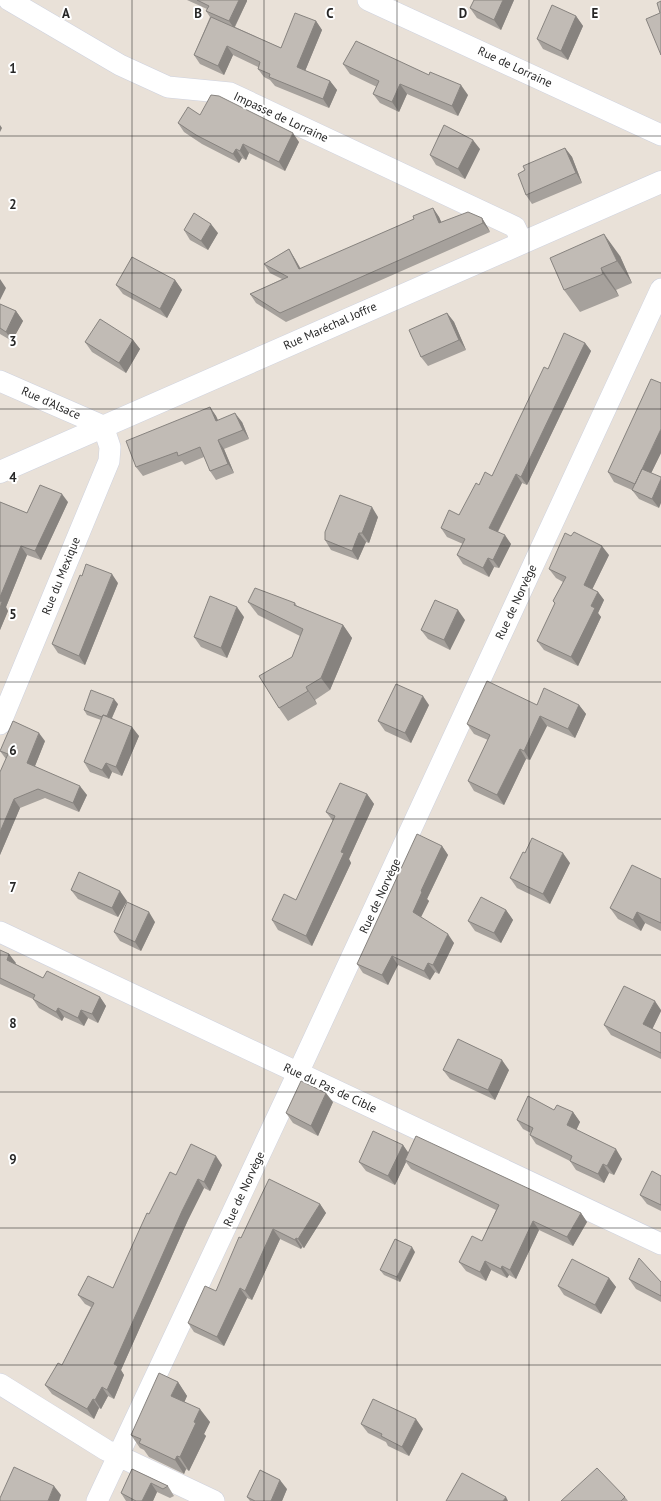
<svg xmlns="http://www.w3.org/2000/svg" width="661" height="1501" font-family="'PT Sans',sans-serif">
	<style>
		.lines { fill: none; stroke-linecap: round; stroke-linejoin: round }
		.street-casing { stroke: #ced2df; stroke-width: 22 }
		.secondary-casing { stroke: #ced2df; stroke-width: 23 }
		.street { stroke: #fff; stroke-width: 21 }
		.secondary { stroke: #fff; stroke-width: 22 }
		.wall { fill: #a6a19c }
		.shaded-wall { fill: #87837f }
		.building { fill: #c1bbb5; stroke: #87837f }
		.grid { fill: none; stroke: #272727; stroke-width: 1; stroke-opacity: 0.55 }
		.labels { text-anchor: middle; stroke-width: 4; stroke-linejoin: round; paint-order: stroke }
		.street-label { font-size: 12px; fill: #272727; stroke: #fff }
		.grid-label { font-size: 13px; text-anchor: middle; font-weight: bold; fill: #272727; stroke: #fff; stroke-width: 4; stroke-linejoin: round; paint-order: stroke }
	</style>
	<rect width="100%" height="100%" fill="#e9e1d8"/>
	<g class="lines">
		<defs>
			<path id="street" d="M9,0L120,65L168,87L230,93L515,227L522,242
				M368,0L661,135
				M0,381L103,426L110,447L109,461L0,724
				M0,932L661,1244
				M0,1384L106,1450L214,1501
				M97,1501L298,1073L661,289"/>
			<path id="secondary" d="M0,472L661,182"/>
		</defs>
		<use href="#street" class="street-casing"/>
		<use href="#secondary" class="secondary-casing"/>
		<use href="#street" class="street"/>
		<use href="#secondary" class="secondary"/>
	</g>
	<path class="wall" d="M187,0H247V1L235,27L281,48L316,21L322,30L305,71L330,81L337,90L329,108L275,86L270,80L264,77L258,69V67L233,55L224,75L200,64L194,55L210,17L206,11L207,9Z
		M514,0L501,30L477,18L470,8Z
		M576,16L583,26L568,60L543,49L537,39Z
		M343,64L468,95L458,116L407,94L399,112L380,103L373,94L377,87L350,74Z
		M200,115L299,142L285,171L249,153L246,160L242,158L239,163L202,144L184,132L178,123Z
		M565,148L572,157L582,183L532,204L526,195Z
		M480,149L465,179L436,165L430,155Z
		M433,208L439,217L441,222L482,218L488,228L490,232L286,322L256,303L250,294L282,279L270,273L264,264L289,249L301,269L414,219Z
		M184,230L218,233L208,250L190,240Z
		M620,256L632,283L616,290L619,296L580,312L564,290Z
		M175,280L182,290L167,318L123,294L116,285Z
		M0,304L16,311L23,321L12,341L0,334Z
		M447,313L454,322L466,350L428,366L421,357Z
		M133,340L140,349L126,373L92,352L85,342Z
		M585,343L591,351L527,485L522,483L498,532L511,544L499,568L494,567L489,577L463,564L457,555L463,544L447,537L441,528L459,515L479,485L492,476L548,369Z
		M210,407L216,416L218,420L242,422L249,439L224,449L234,473L216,480L210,471L204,457L185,465L182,461L143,476L136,467Z
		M661,453L651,473L659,508L639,499L632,490L614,482L608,472Z
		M0,502L27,513L68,502L41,560L27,555L6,607L8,611L0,630Z
		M378,517L369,543L366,542L358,560L331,550L325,540Z
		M609,555L592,589L598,592L604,600L598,613L601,617L578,666L544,650L537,641L555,604L553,601L563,582L556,578L549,569Z
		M118,583L85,665L58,653L52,644Z
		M248,602L295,603L297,606L343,625L352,638L330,690L315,700L317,704L288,721L279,708L292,657L300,636L258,615Z
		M244,617L227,658L201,647L194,637Z
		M465,620L450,650L428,639L421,630Z
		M118,704L112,718L139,736L122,776L112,772L109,779L90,772L84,762L101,720L87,715L84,710Z
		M429,705L411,743L385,731L378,721Z
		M579,705L586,714L575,738L547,726L530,760L526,759L504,805L474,791L468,781L488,740L474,734L467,724Z
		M45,741L35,766L87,795L79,812L45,798L20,808L0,855L6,759L0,751Z
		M367,794L374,804L349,859L351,863L312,946L278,930L272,920L296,900L333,821L326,812Z
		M442,846L448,855L427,899L429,901L421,917L454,943L439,974L435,972L430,980L398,965L388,985L363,973L357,964Z
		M525,853L570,863L550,904L517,888L510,878Z
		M661,879V931L645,923L641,931L618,919L610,908Z
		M71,890L127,901L118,917L78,899Z
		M506,910L513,920L501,943L475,931L468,921Z
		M155,922L141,951L120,941L114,932Z
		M0,950L9,954L15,964L43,978L100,997L106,1006L98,1023L88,1018L84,1026L64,1017L62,1021L39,1008L33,999L0,984Z
		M661,1010V1011L652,1029L661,1033V1059L611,1035L604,1025Z
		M443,1070H509L495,1100L450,1079Z
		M333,1102L318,1136L293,1123L286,1113Z
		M554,1110L573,1112L580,1122L576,1130L622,1159L614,1175L609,1173L604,1183L576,1170L570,1161L536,1144L530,1135L531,1133L523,1129L517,1120Z
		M403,1145L408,1153L581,1213L587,1222L573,1246L539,1230L516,1279L509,1275L507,1278L491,1270L486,1281L466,1271L459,1262L482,1241L496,1210L411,1169L406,1162L395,1185L366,1171L359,1162Z
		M222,1165L210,1191L204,1188L188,1220L121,1370L124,1375L114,1399L108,1396L101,1409L99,1408L94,1419L52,1394L45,1385L62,1365L91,1307L85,1304L78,1295L113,1288L149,1214L176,1175Z
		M661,1176V1211L647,1204L640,1195Z
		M320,1204L326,1213L304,1248L302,1247L301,1249L280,1239L252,1300L247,1298L224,1346L194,1332L188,1323L216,1291L241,1238Z
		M415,1252L400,1282L384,1275L380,1270Z
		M609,1278L616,1287L601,1314L564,1295L558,1286Z
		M629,1279L661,1282V1302L636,1289Z
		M178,1382L187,1396L184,1402L210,1422L204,1434L206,1436L189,1471L186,1469L184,1474L149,1457L144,1450L140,1448L131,1435Z
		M361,1424L423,1429L409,1456L388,1446L386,1442L368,1433Z
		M132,1469L168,1486L174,1496L170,1498L157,1492L153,1501H126L121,1493Z
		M287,1489L282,1501H250L247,1497Z
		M625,1497L628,1501H561Z"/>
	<path class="shaded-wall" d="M239,0H247V1L234,28L229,21Z
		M503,0H514L501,30L494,20Z
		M576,16L583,26L568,60L561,51Z
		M316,21L322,30L303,76L297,67Z
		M227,46L233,55L224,75L218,66Z
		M330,81L337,90L329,108L323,99Z
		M400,84L407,94L399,112L392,102Z
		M461,85L468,95L458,116L452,106Z
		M0,125L2,128L0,132Z
		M293,133L299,142L285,171L279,162Z
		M473,140L480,149L465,179L458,169Z
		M243,144L249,153L246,160L240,151Z
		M565,148L572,157L582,183L576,173Z
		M236,149L242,158L239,163L233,154Z
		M433,208L439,217L446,232L439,223Z
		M482,218L488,228L490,232L483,223Z
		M211,224L218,233L208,250L201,241Z
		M604,234L620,256L632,283L617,261Z
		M289,249L295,259L306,279L299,269Z
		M601,268L616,290L619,296L603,274Z
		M0,279L6,288L0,300Z
		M175,280L182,290L167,318L160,309Z
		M16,311L23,321L12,341L6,332Z
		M447,313L454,322L466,350L459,340Z
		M133,340L140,349L126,373L119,363Z
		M585,343L591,351L527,485L521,477Z
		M210,407L216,416L222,430L216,421Z
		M235,413L242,422L249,439L243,430Z
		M661,429V453L641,494L635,484Z
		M218,440L224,449L234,473L228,464Z
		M516,474L522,483L495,537L489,528Z
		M661,479V503L659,508L652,499Z
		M62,494L68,502L41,560L35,551Z
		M372,507L378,517L369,543L362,533Z
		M359,533L366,542L358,560L352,551Z
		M505,535L511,544L499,568L493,560Z
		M21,546L27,555L6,607L8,611L0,630V597Z
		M602,546L609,555L590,594L584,585Z
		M488,558L494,567L489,577L483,568Z
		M112,574L118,583L85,665L79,656Z
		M598,592L604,600L598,613L601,617L578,666L571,657L591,606Z
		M237,607L244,617L227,658L221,648Z
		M458,610L465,620L450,650L444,640Z
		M343,625L352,638L330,690L321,678Z
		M306,687L315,700L317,704L308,691Z
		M423,696L429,705L411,743L405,733Z
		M114,699L118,704L109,724L106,719Z
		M579,705L586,714L575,738L568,729Z
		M540,716L547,726L530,760L524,751Z
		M132,727L139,736L122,776L116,767Z
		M39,733L45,741L33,771L27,763Z
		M520,749L526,759L504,805L497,795Z
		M106,763L112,772L109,779L102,770Z
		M80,786L87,795L79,812L73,803Z
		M367,794L374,804L349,859L351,863L312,946L306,936L341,852Z
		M14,799L20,808L0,855V832Z
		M442,846L448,855L427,899L429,901L419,921L413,912L421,891Z
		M563,853L570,863L550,904L543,894Z
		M120,891L127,901L118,917L112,908Z
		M506,910L513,920L501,943L494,933Z
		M149,912L155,922L141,951L135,942Z
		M637,912L645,923L641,931L633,920Z
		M448,934L454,943L439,974L433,965Z
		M9,954L16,963L13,968L7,960Z
		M392,956L398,965L388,985L382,975Z
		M428,963L435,972L430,980L424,971Z
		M100,997L106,1006L98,1023L92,1014Z
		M655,1001L661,1010V1011L650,1034L643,1024Z
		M58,1008L64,1017L62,1021L56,1012Z
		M81,1010L88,1018L84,1026L78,1018Z
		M502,1060L509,1070L495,1100L488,1090Z
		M326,1093L333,1102L318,1136L311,1126Z
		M573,1112L580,1122L574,1135L567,1125Z
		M403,1145L410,1155L405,1160L406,1162L395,1185L388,1176Z
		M616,1149L622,1159L614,1175L607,1166Z
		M216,1156L222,1165L210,1191L204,1182Z
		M603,1164L609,1173L604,1183L598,1174Z
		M198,1179L204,1188L188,1220L121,1370L124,1375L114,1399L107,1390L114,1364L182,1211Z
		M320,1204L326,1213L304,1248L298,1239Z
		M581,1213L587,1222L573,1246L567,1237Z
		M533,1221L539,1230L516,1279L510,1270Z
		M273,1229L280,1239L252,1300L245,1291Z
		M296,1238L302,1247L301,1249L295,1240Z
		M412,1247L415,1252L400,1282L397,1277Z
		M485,1261L491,1270L486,1281L480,1272Z
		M502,1266L509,1275L507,1278L501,1269Z
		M609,1278L616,1287L601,1314L595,1305Z
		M240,1288L247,1298L224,1346L217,1337Z
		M178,1382L187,1396L181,1410L171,1396Z
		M102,1387L108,1396L101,1409L95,1400Z
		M93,1399L99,1408L94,1419L87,1409Z
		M200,1409L210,1422L204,1434L206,1436L189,1471L180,1457L194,1422Z
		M416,1419L423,1429L409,1456L402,1447Z
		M177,1456L186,1469L184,1474L175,1460Z
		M280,1480L287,1489L282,1501H271Z
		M151,1483L157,1492L153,1501H142Z
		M54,1486L61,1495L59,1501H48Z
		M506,1497L508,1501H503Z"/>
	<path class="building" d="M197,0H239L229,21L206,11L209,6Z
		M474,0H503L494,20L470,8Z
		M661,1V55L646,19L660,13L657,3Z
		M552,5L576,16L561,51L537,39Z
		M295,13L316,21L297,67L330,81L323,99L269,77L270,74L258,69L260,62L227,46L218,66L194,55L211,17L281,48Z
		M356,41L429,75L430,72L461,85L452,106L400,84L392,102L373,94L379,81L343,64Z
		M211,95L219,96L293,133L279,162L243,144L240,151L236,149L233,154L196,135L178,123L188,107L200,115Z
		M444,125L473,140L458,169L430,155Z
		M565,148L576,173L526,195L518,174L525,170L523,166Z
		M433,208L439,223L468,212L482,218L483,223L280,313L250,294L288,277L264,264L289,249L299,269L414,219L413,216Z
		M194,213L211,224L201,241L184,230Z
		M604,234L617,261L601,268L603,274L564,290L550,258Z
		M132,257L175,280L160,309L116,285Z
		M0,304L16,311L6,332L0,328Z
		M447,313L459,340L421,357L409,330Z
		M100,319L133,340L119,363L85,342Z
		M564,333L585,343L521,477L516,474L489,528L505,535L493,560L488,558L483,568L457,555L465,539L441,528L449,510L459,515L476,483L479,485L485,472L492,476L544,367L548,369Z
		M651,379L661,383V429L635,484L608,472Z
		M210,407L216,421L235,413L243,430L218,440L228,464L210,471L200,447L178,456L177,452L136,467L126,441Z
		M642,469L661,477V479L652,499L632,490Z
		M40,485L62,494L35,551L21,546L0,597V502L27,513Z
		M340,495L372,507L362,533H359L352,551L325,540V532Z
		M574,532L602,546L584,585L598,592L591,606L595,608L571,657L537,641L555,603L553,601L566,577L549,569L565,533L571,536Z
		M86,564L112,574L79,656L52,644L80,575L82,576Z
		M255,588L295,603L294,605L343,625L321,678L306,687L308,691L279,708L259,676L292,657L303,629L248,602Z
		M210,596L237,607L221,648L194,637Z
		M435,600L458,610L444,640L421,630Z
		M0,601L2,602L0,608Z
		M487,681L537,705L544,688L579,705L568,729L540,716L524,751L520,749L497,795L468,781L490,735L467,724Z
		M396,684L423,696L405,733L378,721Z
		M91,690L114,699L107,716L103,715L102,717L84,710Z
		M103,715L132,727L116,767L106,763L102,770L84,762Z
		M13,721L39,733L27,763L80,786L73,803L38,789L14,799L0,832V772L8,754L0,751Z
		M340,783L367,794L341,852L344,853L306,936L272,920L284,894L296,900L335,816L326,812Z
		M417,834L442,846L421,891L422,892L413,912L448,934L433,965L428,963L424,971L392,956L382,975L357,964Z
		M532,838L563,853L543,894L510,878L523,852L525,853Z
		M632,865L661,879V923L637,912L633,920L610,908Z
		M79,872L120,891L112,908L71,890Z
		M481,897L506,910L494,933L468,921Z
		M127,902L149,912L135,942L114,932Z
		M0,950L9,954L7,960L43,978L47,971L100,997L92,1014L81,1010L78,1018L58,1008L56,1012L33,999L35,995L0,978Z
		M624,986L655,1001L643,1024L661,1033V1053L604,1025Z
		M458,1039L502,1060L488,1090L443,1070Z
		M301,1081L326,1093L311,1126L286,1113Z
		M528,1096L554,1110L557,1105L573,1112L567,1125L616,1149L607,1166L603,1164L598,1174L570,1161L572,1156L530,1135L533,1128L517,1120Z
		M373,1131L403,1145L388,1176L359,1162Z
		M416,1136L581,1213L567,1237L533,1221L510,1270L502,1266L501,1269L485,1261L480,1272L459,1262L472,1236L482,1241L499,1205L405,1160Z
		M191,1144L216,1156L204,1182L198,1179L182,1211L114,1364L118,1366L107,1390L102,1387L95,1400L93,1399L87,1409L45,1385L58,1363L62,1365L94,1303L78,1295L88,1276L113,1288L147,1213L149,1214L170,1172L176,1175Z
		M652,1171L661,1176V1205L640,1195Z
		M269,1179L320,1204L298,1239L296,1238L295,1240L273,1229L245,1291L240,1288L217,1337L188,1323L205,1286L216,1291L239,1237L241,1238Z
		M395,1239L412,1247L397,1277L380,1270Z
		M639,1258L661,1282V1296L629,1279Z
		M572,1259L609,1278L595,1305L558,1286Z
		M159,1373L178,1382L171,1396L200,1409L194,1422L196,1423L180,1457L177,1456L175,1460L139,1443L141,1439L131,1435Z
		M373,1399L416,1419L402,1447L381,1436L382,1434L361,1424Z
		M14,1467L54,1486L48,1501H0V1498Z
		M597,1468L625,1497L621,1501H561Z
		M132,1469L168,1486L163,1489L151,1483L142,1501H136L121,1493Z
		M260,1470L280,1480L271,1501H255L247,1497Z
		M462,1473L506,1497L503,1501H446Z"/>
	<path class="grid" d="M132,0V1501M264,0V1501M397,0V1501M529,0V1501M0,136H661M0,273H661M0,409H661M0,546H661M0,682H661M0,819H661M0,955H661M0,1092H661M0,1228H661M0,1365H661"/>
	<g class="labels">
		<g class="street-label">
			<text transform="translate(515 67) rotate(25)" y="4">Rue de Lorraine</text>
			<text transform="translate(281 117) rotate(25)" y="4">Impasse de Lorraine</text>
			<text transform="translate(330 326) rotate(-24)" y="4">Rue Maréchal Joffre</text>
			<text transform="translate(51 403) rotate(24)" y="4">Rue d'Alsace</text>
			<text transform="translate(61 576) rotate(-68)" y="4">Rue du Mexique</text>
			<text transform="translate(516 602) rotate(-65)" y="4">Rue de Norvège</text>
			<text transform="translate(380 896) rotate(-65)" y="4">Rue de Norvège</text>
			<text transform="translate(330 1088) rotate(25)" y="4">Rue du Pas de Cible</text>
			<text transform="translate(244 1189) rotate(-65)" y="4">Rue de Norvège</text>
		</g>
	</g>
	<g class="grid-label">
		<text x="66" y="18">A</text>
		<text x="198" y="18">B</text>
		<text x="330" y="18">C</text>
		<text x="463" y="18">D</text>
		<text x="595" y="18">E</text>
		<text x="13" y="73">1</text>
		<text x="13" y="209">2</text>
		<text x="13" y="346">3</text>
		<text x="13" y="482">4</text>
		<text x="13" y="619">5</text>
		<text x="13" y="755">6</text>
		<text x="13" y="892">7</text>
		<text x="13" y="1028">8</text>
		<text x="13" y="1164">9</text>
	</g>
</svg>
